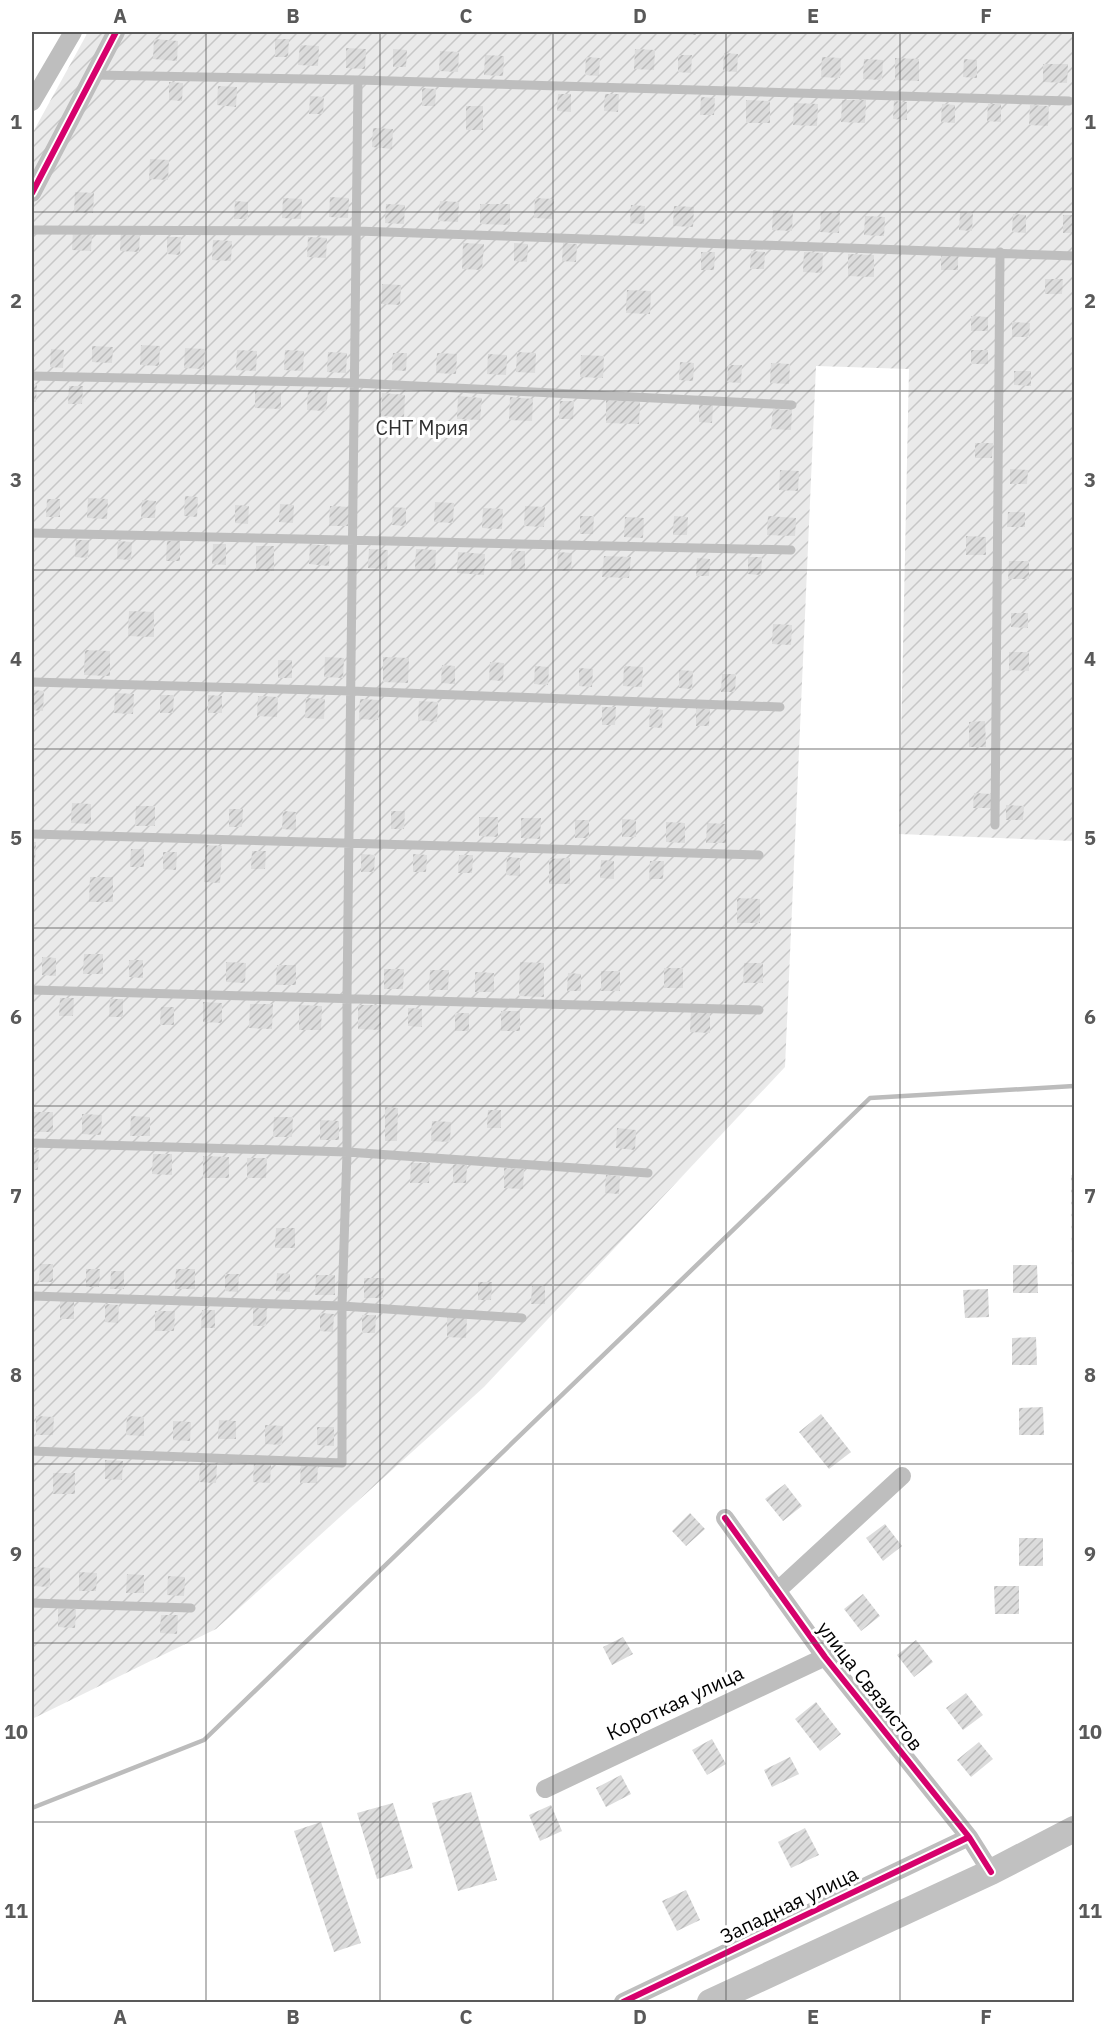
<svg xmlns="http://www.w3.org/2000/svg" width="1106" height="2034" font-family="'IBM Plex Sans',sans-serif">
	<style>
		.grass { fill: url(#grass-dots) }
		.garden { fill: url(#garden-furrows) }
		.lines { fill: none; stroke-linecap: round; stroke-linejoin: round }
		.stream { stroke: #bcbcbc; stroke-width: 4.5 }
		.building { fill: url(#building-hatch) }
		.lane { stroke: #bebebe; stroke-width: 9 }
		.street { stroke: #bebebe; stroke-width: 18 }
		.secondary { stroke: #c1c1c1; stroke-width: 26 }
		.cycleway-casing { stroke: #fff; stroke-width: 10 }
		.cycleway { stroke: #d6006c; stroke-width: 6 }
		.grid { fill: none; stroke: #595959; stroke-width: 1.5; stroke-opacity: 0.55 }
		.labels { text-anchor: middle; stroke-width: 6; stroke-linejoin: round; paint-order: stroke }
		.park-label { font-size: 20px; fill: #2f2f2f; stroke: #fff }
		.street-label { font-size: 20px; fill: #000; stroke: #fff }
		.neatline { fill: none; stroke: #595959; stroke-width: 2 }
		.grid-label { font-size: 20px; text-anchor: middle; font-weight: bold; fill: #595959 }
	</style>
	<defs>
		<pattern id="grass-dots" width="8" height="8" patternUnits="userSpaceOnUse" patternTransform="scale(1.5)"><rect width="8" height="8" fill="#eaeaea"/><path d="M2 2h.1M6 6h.1" fill="none" stroke="#c7c7c7" stroke-width="1.8" stroke-linecap="round"/></pattern>
		<pattern id="garden-furrows" width="10" height="10" patternUnits="userSpaceOnUse" patternTransform="scale(1.5)"><rect width="10" height="10" fill="#eaeaea"/><path d="M-1 1l2-2M0 10L10 0M9 11l2-2" fill="none" stroke="#c7c7c7"/></pattern>
		<pattern id="building-hatch" width="6" height="6" patternUnits="userSpaceOnUse" patternTransform="scale(1.5)"><rect width="6" height="6" fill="#dcdcdc"/><path d="M-1 1l2-2M0 6l6-6M5 7l2-2" fill="none" stroke="#bbb"/></pattern>
	</defs>
	<rect width="100%" height="100%" fill="#fff"/>
	<path class="grass" d="M1071,1175H1074V1583Z"/>
	<path class="garden" d="M88,32H1074V841L899,834L909,369L816,366L785,1067L484,1387L216,1629L32,1719V134Z"/>
	<g class="lines">
		<path class="stream" d="M32,1808L204,1740L870,1098L1074,1086"/>
	</g>
	<path class="building" d="M677,32H696V35L677,34Z
		M154,39L178,41L177,61L153,59Z
		M275,39H289L288,57H275Z
		M300,45L319,46L318,66L298,65Z
		M346,48L366,49L365,69L346,68Z
		M393,49L407,50L406,67H393Z
		M635,49L655,50L654,70L634,69Z
		M440,51L459,52L458,72L439,71Z
		M724,53L738,54L737,72L723,71Z
		M485,55L504,56L503,76L484,75Z
		M678,55H692L691,73L678,72Z
		M586,57L600,58L599,76L585,75Z
		M822,57L841,58L840,78L821,77Z
		M895,58L919,59V81L895,80Z
		M864,59L883,60L882,80L863,79Z
		M964,59L977,60V78L963,77Z
		M1043,64H1068L1067,83L1043,82Z
		M169,82L183,83L182,101L169,100Z
		M218,86L237,87L236,107L217,105Z
		M422,88L436,89L435,106H422Z
		M558,94H571V112L557,111Z
		M605,94H619L618,112L604,111Z
		M310,96L324,97L323,114H309Z
		M701,97L715,98L714,115H700Z
		M746,100L770,101V123H746Z
		M842,100H866L865,123L841,122Z
		M894,101L907,102V120L893,119Z
		M794,103L818,104L817,126L793,125Z
		M942,104L955,105V123L941,122Z
		M988,104H1001V122L987,121Z
		M1030,105L1049,106L1048,126L1029,125Z
		M466,106H483V130H466Z
		M373,128L393,129L392,149L372,147Z
		M150,159L169,160L168,180L149,179Z
		M75,192L94,193L93,213L74,212Z
		M330,197L349,198L348,218L329,217Z
		M283,198L302,199L301,219L282,218Z
		M535,198L554,199L553,219L534,218Z
		M235,201L248,202V219H234Z
		M440,201L459,202L458,222L438,221Z
		M386,204L405,205L404,224L385,223Z
		M480,204H510V225L480,224Z
		M631,205L645,206L644,224L630,223Z
		M674,206L694,207L693,227L673,226Z
		M773,210L793,211L792,231L772,230Z
		M821,212L840,213L839,233L820,232Z
		M960,212L973,213L972,231L959,230Z
		M1013,214L1026,215V233L1012,232Z
		M1063,215H1074V233H1063Z
		M865,216L885,217L884,236L864,235Z
		M73,230L92,231L91,251L72,250Z
		M121,231L140,232L139,252L120,251Z
		M167,237H181L180,255L167,254Z
		M308,237L327,238L326,258L307,257Z
		M213,240L232,241L231,261L212,260Z
		M463,243L484,244L482,270L462,269Z
		M514,243L528,244L527,262L514,261Z
		M563,243L577,244L576,262L562,261Z
		M751,251L765,252L764,269H750Z
		M701,252H715L714,270H701Z
		M804,252L823,253L822,273L803,272Z
		M848,254L874,255V277L848,276Z
		M941,255H958V270H941Z
		M1045,279H1063L1062,294H1045Z
		M382,284L401,285L400,305L381,304Z
		M627,290L651,291L650,314L626,313Z
		M971,316L988,317V331H971Z
		M1012,322L1030,323L1029,337H1012Z
		M141,345L160,346L159,366L140,365Z
		M92,346L113,347L112,363L92,362Z
		M185,348L205,349L204,369L184,368Z
		M51,349L64,350L63,368L50,367Z
		M237,350L257,351L256,371L236,370Z
		M285,350L304,351L303,371L284,370Z
		M971,350H988V364H971Z
		M328,352L347,353L346,373L327,372Z
		M517,352L536,353L535,373L516,372Z
		M393,353H407L406,371L392,370Z
		M437,353L457,354L456,374L436,373Z
		M488,354L507,355L506,375L487,374Z
		M581,355L604,356L603,378L580,377Z
		M680,362L694,363L693,381L679,380Z
		M771,363L790,364L789,384L770,383Z
		M728,365H742L741,383L727,382Z
		M1014,371H1031V386L1014,385Z
		M32,384H37L36,402L32,401Z
		M69,386H83L82,404H68Z
		M308,390L328,391L326,411L307,410Z
		M255,391L281,392V409L255,408Z
		M382,393L405,395L404,417L381,416Z
		M458,396L482,398L480,420L457,419Z
		M510,397L533,399L532,421L509,420Z
		M606,400L640,402L639,424L606,423Z
		M560,401H574L573,419H559Z
		M699,404L713,405L712,423L699,422Z
		M773,409L792,410L791,430L771,429Z
		M975,443H993L992,458H975Z
		M1010,469L1028,470L1027,484H1010Z
		M780,470L799,471L798,491L779,490Z
		M185,496L198,497L197,517L184,516Z
		M88,498L108,499L107,519L87,518Z
		M47,499H60V517H46Z
		M142,500L156,501L155,518H141Z
		M435,502L454,503L453,523L434,522Z
		M280,504L294,505L293,523L279,522Z
		M235,505L249,506L248,524L235,523Z
		M330,506L350,507L348,526H329Z
		M525,506L545,507L544,527L524,526Z
		M393,507L406,508V526L392,525Z
		M483,508L503,509L502,529L482,528Z
		M1008,512H1025V527H1007Z
		M580,516H594L593,534H580Z
		M674,516L688,517L687,535H673Z
		M768,516L796,518L795,536L767,535Z
		M625,517L644,518L643,538L624,537Z
		M966,536L986,537V555H966Z
		M76,540H89L88,558L75,557Z
		M118,541L132,542L131,560L117,559Z
		M167,541H180V561H166Z
		M213,544H226V565L212,564Z
		M310,544L330,546L329,566L309,564Z
		M256,546H274V571H256Z
		M369,549L388,550L387,569L368,568Z
		M416,549L436,550L435,570L415,569Z
		M512,551H525V569H511Z
		M458,552L485,554L484,575L457,573Z
		M558,552L572,553L571,571L557,570Z
		M604,556L631,557L629,578L602,577Z
		M748,557H762L761,575L748,574Z
		M697,558L710,559L709,576H696Z
		M1009,561H1029V579H1008Z
		M129,611L154,612V637L128,636Z
		M1011,613H1028V628L1011,627Z
		M773,624L792,625L791,645L772,644Z
		M85,650L110,651V676L84,675Z
		M1009,652H1029V671L1009,670Z
		M325,657L344,658L343,678L324,677Z
		M383,657L409,658L408,683L383,682Z
		M278,660H292V678H278Z
		M490,662L504,663L503,681L489,680Z
		M442,665L455,666V684L441,683Z
		M535,666L549,667L548,685L534,684Z
		M624,666L643,667L642,687L623,686Z
		M579,668L593,669L592,687L579,686Z
		M679,670L693,671L692,689L679,688Z
		M722,674H736L735,692H721Z
		M32,690L44,691L43,711L32,710Z
		M115,693L134,694L133,714L114,713Z
		M160,695H174L173,713H160Z
		M208,695L222,696V713H208Z
		M258,696L278,697L277,717L257,716Z
		M306,698L325,699L324,719L305,718Z
		M360,699L379,700L378,720L359,719Z
		M419,701L438,702L437,722L418,720Z
		M602,707H616L615,725H602Z
		M696,708L710,709L709,726H696Z
		M650,709L663,710L662,728L649,727Z
		M985,721L986,747H969V722Z
		M974,793L991,794V808H973Z
		M72,803L91,804V824L71,823Z
		M1006,805L1024,806L1023,820H1006Z
		M136,806H155V826H135Z
		M229,809H243L242,827H229Z
		M283,811L296,812V830L282,829Z
		M391,811H405L404,829H391Z
		M479,817H498V837L479,836Z
		M521,818H541L540,839L521,838Z
		M622,819L636,820V837H622Z
		M575,820H589V838H575Z
		M666,822L685,823V843L666,842Z
		M707,823L726,824V843H706Z
		M32,842H36L35,862H32Z
		M206,845L222,846L220,883L204,882Z
		M131,849H144V867H130Z
		M252,851H266L265,869H251Z
		M163,852H177L176,870L163,869Z
		M361,854L375,855L374,872H361Z
		M413,854L427,855L426,872H413Z
		M459,855H473L472,873H458Z
		M507,857L520,858V876L506,875Z
		M570,858V884H549V859Z
		M601,860L614,861V879L600,878Z
		M650,861H664L663,879H649Z
		M90,877H113V902H89Z
		M737,898L760,899V923H737Z
		M84,954H103V974H83Z
		M42,957L56,958V976L42,975Z
		M129,960H143V978L129,977Z
		M226,962L246,963L245,983L226,982Z
		M520,962L544,963V997L519,996Z
		M744,963H763V983H743Z
		M277,965H296V985H276Z
		M664,968H683V988H664Z
		M384,969H404L403,989H384Z
		M430,970H449L448,990H429Z
		M601,971H620V991H601Z
		M475,972L494,973V992H475Z
		M568,973L581,974V991H567Z
		M60,998H74L73,1016H59Z
		M110,999H123V1017H109Z
		M203,1002L222,1003V1023L203,1022Z
		M250,1004H273L272,1029L249,1028Z
		M299,1005L322,1006L321,1030H299Z
		M358,1005H381V1030L358,1029Z
		M161,1007H174V1025H160Z
		M408,1008L422,1009V1027L408,1026Z
		M501,1011H520V1031H501Z
		M691,1012L710,1013V1033L690,1032Z
		M455,1013H469V1031H455Z
		M385,1107L398,1108L397,1141H385Z
		M488,1110H501V1128H487Z
		M34,1112H53V1132H34Z
		M82,1114L102,1115L101,1135L82,1134Z
		M131,1116L150,1117V1136H130Z
		M274,1117H293L292,1137H273Z
		M320,1120L339,1121V1140H320Z
		M432,1121L451,1122L450,1142L431,1141Z
		M617,1128L636,1130L635,1150L616,1148Z
		M32,1150H39L38,1170H32Z
		M153,1154H172V1175L152,1174Z
		M203,1156L229,1157V1178H203Z
		M247,1158H267L266,1178H247Z
		M411,1163H430L429,1183H410Z
		M453,1165H467L466,1183H453Z
		M504,1168L524,1169L523,1189L504,1188Z
		M606,1175L620,1176L619,1194L605,1193Z
		M276,1228H295V1248H275Z
		M40,1264H53V1282H39Z
		M1013,1265H1037L1038,1293H1013Z
		M86,1269H100L99,1287H86Z
		M176,1269H195V1289H175Z
		M111,1271H124V1289H110Z
		M277,1273L290,1274V1292L276,1291Z
		M225,1274H239L238,1292L225,1291Z
		M316,1275H335V1295H315Z
		M364,1278H384L383,1298H364Z
		M478,1282H492L491,1300H478Z
		M532,1286H545V1304H531Z
		M988,1289L989,1317L965,1318L963,1290Z
		M60,1301H74V1319H60Z
		M105,1304L119,1305L118,1323L105,1322Z
		M253,1308H267L266,1326H253Z
		M202,1310H215V1328H201Z
		M155,1311H175L174,1331H155Z
		M320,1313L334,1314L333,1332L320,1331Z
		M362,1315H376L375,1333H362Z
		M447,1317L467,1318L466,1338L447,1337Z
		M1036,1337L1037,1365H1012V1338Z
		M1043,1407L1044,1435H1019V1408Z
		M821,1414L851,1452L829,1469L799,1432Z
		M36,1416L54,1417L53,1435H36Z
		M127,1416L144,1417V1436L126,1435Z
		M219,1420L236,1421V1439H218Z
		M173,1421L191,1422L190,1441L173,1440Z
		M265,1425L283,1426L282,1445L265,1444Z
		M317,1427H334V1446L317,1445Z
		M105,1460L123,1461L122,1480L105,1479Z
		M254,1463L271,1464L270,1483L253,1482Z
		M200,1464H217L216,1483L199,1482Z
		M301,1464L318,1465L317,1483H300Z
		M53,1473H75V1494H53Z
		M785,1484L802,1506L783,1521L765,1499Z
		M690,1513L705,1529L686,1546L672,1531Z
		M885,1524L902,1546L883,1561L866,1538Z
		M1019,1538H1043V1566H1019Z
		M33,1567L50,1568V1587L33,1586Z
		M79,1572L97,1573L96,1591H79Z
		M127,1574L144,1575V1593H126Z
		M168,1576L185,1577L184,1596L167,1595Z
		M994,1586H1019V1614H995Z
		M863,1594L880,1616L861,1631L844,1609Z
		M58,1608L76,1609L75,1628L58,1627Z
		M161,1615H178L177,1634L160,1633Z
		M623,1637L633,1654L612,1665L603,1647Z
		M916,1640L933,1662L914,1677L897,1655Z
		M966,1693L983,1715L963,1730L946,1708Z
		M816,1702L841,1734L820,1751L795,1719Z
		M712,1739L726,1764L707,1775L692,1750Z
		M979,1742L993,1759L971,1777L957,1760Z
		M790,1757L799,1774L772,1787L764,1770Z
		M621,1775L631,1794L606,1807L596,1788Z
		M471,1792L497,1880L458,1891L432,1803Z
		M393,1803L413,1868L377,1879L357,1813Z
		M551,1805L562,1831L540,1841L529,1815Z
		M321,1822L361,1943L334,1952L294,1831Z
		M805,1828L819,1855L791,1868L778,1842Z
		M686,1890L700,1920L677,1931L662,1901Z"/>
	<g class="lines">
		<path class="lane" d="M95,75L358,80L1069,101
			M32,230L357,231L1074,256
			M32,376L356,383L792,405
			M32,533L791,550
			M32,682L351,691L780,707
			M995,825L1000,252
			M32,834L759,855
			M32,990L759,1010
			M32,1143L347,1152L648,1173
			M32,1296L342,1306L522,1318
			M32,1451L342,1463V1306L347,1152V997L358,80
			M32,1603L191,1608"/>
		<path class="street" d="M32,102L73,32
			M32,193L116,32
			M725,1518L825,1657L969,1837L991,1872
			M777,1591L902,1476
			M545,1789L825,1657
			M623,2002L969,1837"/>
		<path class="secondary" d="M710,2002L991,1872L1074,1829"/>
		<defs>
			<path id="cycleway" d="M32,193L116,32
				M725,1518L825,1657L969,1837L991,1872
				M623,2002L969,1837"/>
		</defs>
		<use href="#cycleway" class="cycleway-casing"/>
		<use href="#cycleway" class="cycleway"/>
	</g>
	<path class="grid" d="M206,32V2002M380,32V2002M553,32V2002M726,32V2002M900,32V2002M32,212H1074M32,391H1074M32,570H1074M32,749H1074M32,928H1074M32,1106H1074M32,1285H1074M32,1464H1074M32,1643H1074M32,1822H1074"/>
	<g class="labels">
		<g class="park-label">
			<text x="422" y="435">СНТ Мрия</text>
		</g>
		<g class="street-label">
			<text transform="translate(870 1686) rotate(52)" y="7">улица Связистов</text>
			<text transform="translate(675 1703) rotate(-25)" y="7">Короткая улица</text>
			<text transform="translate(789 1905) rotate(-26)" y="7">Западная улица</text>
		</g>
	</g>
	<rect width="1106" height="2034" fill="none" stroke="#ffffff" stroke-width="66"/>
	<rect x="33" y="33" width="1040" height="1968" class="neatline"/>
	<g class="grid-label">
		<text x="120" y="23">A</text>
		<text x="293" y="23">B</text>
		<text x="466" y="23">C</text>
		<text x="640" y="23">D</text>
		<text x="813" y="23">E</text>
		<text x="986" y="23">F</text>
		<text x="16" y="129">1</text>
		<text x="1090" y="129">1</text>
		<text x="16" y="308">2</text>
		<text x="1090" y="308">2</text>
		<text x="16" y="487">3</text>
		<text x="1090" y="487">3</text>
		<text x="16" y="666">4</text>
		<text x="1090" y="666">4</text>
		<text x="16" y="845">5</text>
		<text x="1090" y="845">5</text>
		<text x="16" y="1024">6</text>
		<text x="1090" y="1024">6</text>
		<text x="16" y="1203">7</text>
		<text x="1090" y="1203">7</text>
		<text x="16" y="1382">8</text>
		<text x="1090" y="1382">8</text>
		<text x="16" y="1561">9</text>
		<text x="1090" y="1561">9</text>
		<text x="16" y="1739">10</text>
		<text x="1090" y="1739">10</text>
		<text x="16" y="1918">11</text>
		<text x="1090" y="1918">11</text>
		<text x="120" y="2024">A</text>
		<text x="293" y="2024">B</text>
		<text x="466" y="2024">C</text>
		<text x="640" y="2024">D</text>
		<text x="813" y="2024">E</text>
		<text x="986" y="2024">F</text>
	</g>
</svg>
